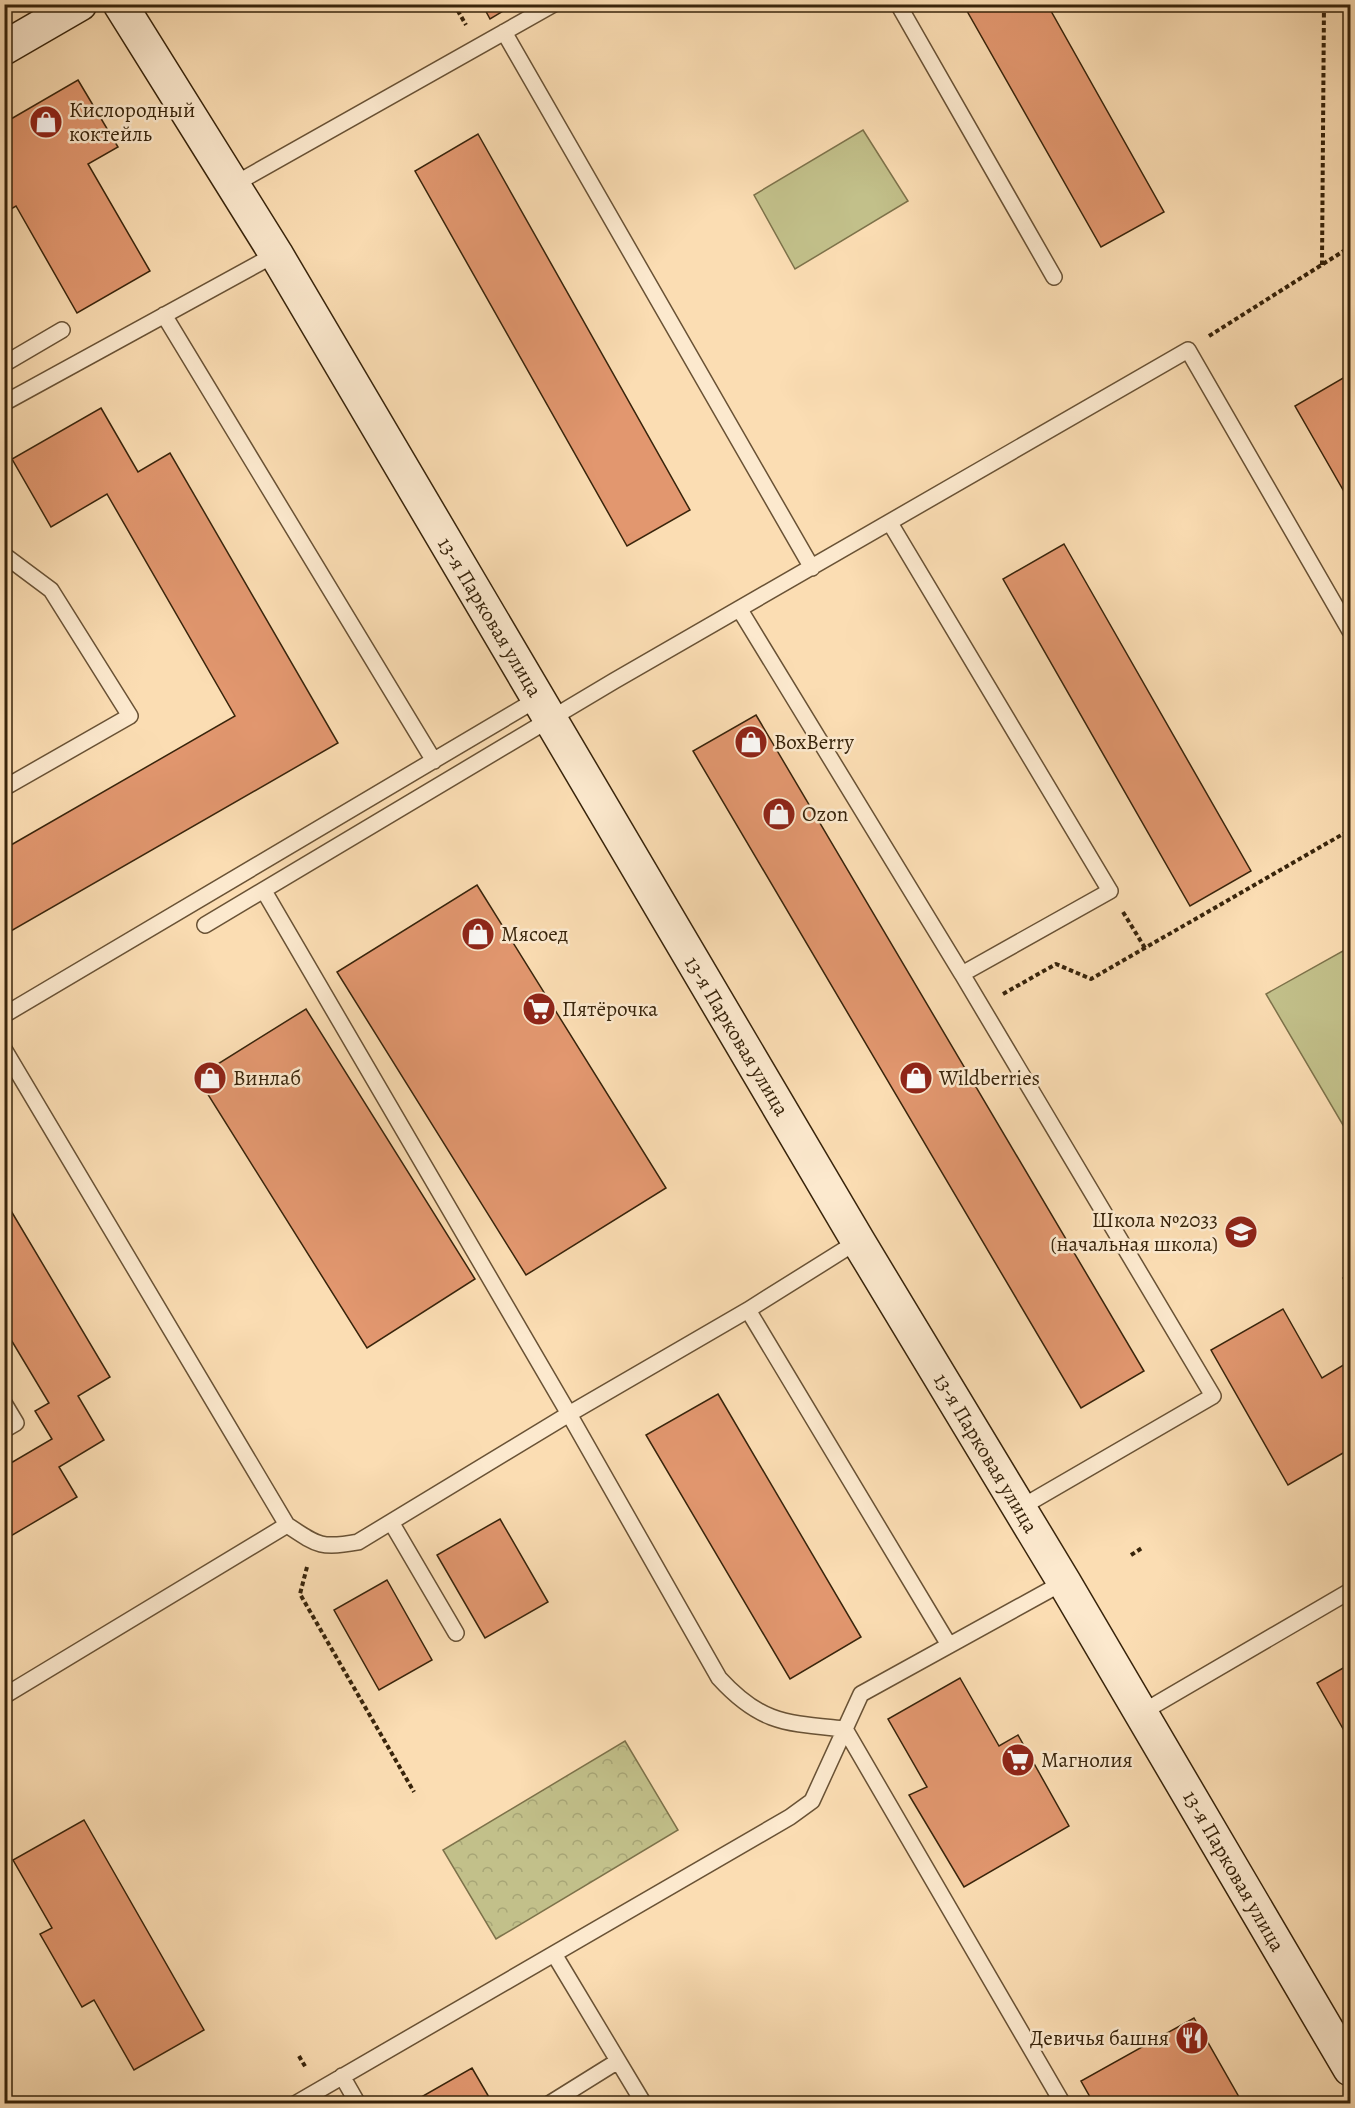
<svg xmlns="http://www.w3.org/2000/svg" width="1355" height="2108" font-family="Alegreya,serif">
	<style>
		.forest { fill: url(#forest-crowns); stroke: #7d724a; stroke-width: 1.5 }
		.garden { fill: #c2c08a; stroke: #7d724a; stroke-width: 1.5 }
		.building { fill: #e2976f; stroke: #38240b; stroke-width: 1.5 }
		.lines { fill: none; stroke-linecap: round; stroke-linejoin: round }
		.lane-casing { stroke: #695235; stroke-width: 18 }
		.secondary-casing { stroke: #38240b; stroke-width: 36 }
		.path { stroke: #38240b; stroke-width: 4; stroke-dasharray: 4.5 3; stroke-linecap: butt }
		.lane { stroke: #fce9ce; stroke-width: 15 }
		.secondary { stroke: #fce9ce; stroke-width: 33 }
		.labels { text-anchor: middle; stroke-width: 5; stroke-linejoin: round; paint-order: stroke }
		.poi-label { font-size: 21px; fill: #38240b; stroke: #fce9ce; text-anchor: start }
		.street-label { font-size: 21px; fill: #38240b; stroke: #fce9ce }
	</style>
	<defs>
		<pattern id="forest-crowns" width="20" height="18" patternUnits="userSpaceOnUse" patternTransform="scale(1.5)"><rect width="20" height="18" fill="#c2c08a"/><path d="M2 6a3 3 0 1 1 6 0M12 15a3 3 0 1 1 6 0" fill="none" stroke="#a7a576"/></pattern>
	</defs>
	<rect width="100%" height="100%" fill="#fbddb3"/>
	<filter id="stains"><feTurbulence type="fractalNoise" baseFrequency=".00333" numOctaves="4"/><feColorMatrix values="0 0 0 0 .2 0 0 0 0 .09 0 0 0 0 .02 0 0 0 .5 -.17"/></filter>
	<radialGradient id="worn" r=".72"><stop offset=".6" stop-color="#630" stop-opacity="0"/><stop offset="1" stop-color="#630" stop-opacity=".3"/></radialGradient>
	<path class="forest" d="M625,1741L678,1830L496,1939L443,1850Z"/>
	<path class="garden" d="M863,130L908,201L795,269L754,195Z
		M1350,947V1137L1266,994Z"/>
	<path class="building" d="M482,4H515L490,19Z
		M963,4H1047L1164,212L1101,247Z
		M78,80L118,147L88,164L150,271L77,313L16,206L4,213V123Z
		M478,134L690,510L627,546L415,171Z
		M1350,374V502L1295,406Z
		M101,408L138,472L170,453L338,743L4,935V849L235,716L107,494L51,527L12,459Z
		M1064,544L1251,871L1190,906L1003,579Z
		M756,715L1144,1371L1081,1408L693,751Z
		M477,885L666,1188L526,1275L337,972Z
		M306,1009L475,1279L367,1348L197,1077Z
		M4,1199L110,1377L78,1396L104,1440L59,1467L77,1497L4,1540V1467L52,1439L35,1411L49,1403L4,1328Z
		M1350,1274V1291L1343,1278Z
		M1283,1309L1322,1378L1350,1361V1449L1288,1485L1211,1350Z
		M718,1394L861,1637L790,1679L646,1435Z
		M500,1519L548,1602L485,1638L437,1555Z
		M387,1580L432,1660L379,1690L334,1610Z
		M1350,1664V1741L1317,1683Z
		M960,1678L999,1746L1018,1735L1069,1826L964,1887L909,1795L927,1787L888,1719Z
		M84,1820L204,2030L134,2070L94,2000L82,2007L40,1934L52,1928L13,1860Z
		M1194,2018L1243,2104H1094L1081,2081Z
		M472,2068L493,2104H409Z"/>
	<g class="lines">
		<defs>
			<path id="lane" d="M898,4L1054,277
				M504,32L812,568
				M233,185L554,4
				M164,315L434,761
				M4,364L62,330
				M4,403L276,254
				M4,555L51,590L130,716L4,788
				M740,610L962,974L1110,891L890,523
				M264,891L569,1414L719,1678C761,1724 786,1723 845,1729L1063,2104
				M205,925L614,681L1188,350L1350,631
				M962,974L1213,1396L1020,1508
				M4,1015L539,698
				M4,1049L287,1525
				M748,1310L949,1645
				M4,1403L16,1423L4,1430
				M391,1522L456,1633
				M4,1696L287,1525C317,1545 321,1549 358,1542L569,1414L748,1310L858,1241
				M1141,1713L1350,1591
				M554,1954L644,2104
				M342,2076L358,2104
				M295,2104L790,1817L812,1801L861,1694L1064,1582
				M549,2104L618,2061"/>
			<path id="secondary" d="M120,4L276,254L858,1241L1064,1582L1350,2069
				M4,48L80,4"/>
		</defs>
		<use href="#lane" class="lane-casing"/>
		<use href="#secondary" class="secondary-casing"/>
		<path class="path" d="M454,4L466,25
			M1322,265L1324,4
			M1209,336L1350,247
			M1123,912L1145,948
			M1003,994L1056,964L1091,979L1350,830
			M1131,1555L1142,1548
			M307,1567L300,1594L414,1792
			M299,2056L306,2068"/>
		<use href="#lane" class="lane"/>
		<use href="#secondary" class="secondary"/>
	</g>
	<defs>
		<symbol id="shop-disc" viewBox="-11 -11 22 22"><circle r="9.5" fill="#8f2418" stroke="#fce9ce"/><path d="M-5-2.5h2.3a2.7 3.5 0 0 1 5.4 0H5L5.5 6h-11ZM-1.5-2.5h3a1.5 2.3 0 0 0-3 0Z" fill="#fff"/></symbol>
		<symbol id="supermarket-disc" viewBox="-11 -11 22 22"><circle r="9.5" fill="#8f2418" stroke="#fce9ce"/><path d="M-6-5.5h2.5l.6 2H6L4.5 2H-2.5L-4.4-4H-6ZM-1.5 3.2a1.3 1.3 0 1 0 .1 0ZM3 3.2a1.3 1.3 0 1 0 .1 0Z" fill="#fff"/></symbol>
		<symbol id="school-disc" viewBox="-11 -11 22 22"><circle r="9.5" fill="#8f2418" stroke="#fce9ce"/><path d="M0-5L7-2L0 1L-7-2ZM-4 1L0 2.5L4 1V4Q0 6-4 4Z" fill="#fff"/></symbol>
		<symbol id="restaurant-disc" viewBox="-11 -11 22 22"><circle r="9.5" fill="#8f2418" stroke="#fce9ce"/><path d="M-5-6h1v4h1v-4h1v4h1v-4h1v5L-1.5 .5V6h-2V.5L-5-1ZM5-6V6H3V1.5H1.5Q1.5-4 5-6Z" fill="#fff"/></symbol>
	</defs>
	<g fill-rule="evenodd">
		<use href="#shop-disc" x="27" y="103" width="38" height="38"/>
		<use href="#shop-disc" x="732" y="723" width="38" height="38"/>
		<use href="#shop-disc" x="760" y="795" width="38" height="38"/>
		<use href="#shop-disc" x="459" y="915" width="38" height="38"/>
		<use href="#supermarket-disc" x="520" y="990" width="38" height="38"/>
		<use href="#shop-disc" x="191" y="1059" width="38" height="38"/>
		<use href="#shop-disc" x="897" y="1059" width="38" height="38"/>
		<use href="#school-disc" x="1222" y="1213" width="38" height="38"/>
		<use href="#supermarket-disc" x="999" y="1741" width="38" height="38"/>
		<use href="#restaurant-disc" x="1173" y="2019" width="38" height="38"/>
	</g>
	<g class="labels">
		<g class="poi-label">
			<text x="69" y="117">Кислородный<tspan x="69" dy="24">коктейль</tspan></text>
			<text x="774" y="749">BoxBerry</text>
			<text x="802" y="821">Ozon</text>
			<text x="501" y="941">Мясоед</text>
			<text x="562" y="1016">Пятёрочка</text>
			<text x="233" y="1085">Винлаб</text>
			<text x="939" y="1085">Wildberries</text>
			<text x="1218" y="1227" text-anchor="end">Школа №2033<tspan x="1218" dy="24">(начальная школа)</tspan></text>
			<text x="1041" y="1767">Магнолия</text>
			<text x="1169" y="2045" text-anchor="end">Девичья башня</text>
		</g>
		<g class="street-label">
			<text transform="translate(490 617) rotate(59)" y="7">13-я Парковая улица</text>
			<text transform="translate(737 1036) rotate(59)" y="7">13-я Парковая улица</text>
			<text transform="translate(986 1453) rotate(59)" y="7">13-я Парковая улица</text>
			<text transform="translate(1234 1871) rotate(60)" y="7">13-я Парковая улица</text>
		</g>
	</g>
	<rect width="1355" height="2108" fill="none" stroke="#fbddb3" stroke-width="24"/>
	<rect x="6" y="6" width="1343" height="2096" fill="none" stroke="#38240b" stroke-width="3"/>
	<rect x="12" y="12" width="1331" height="2084" fill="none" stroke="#38240b" stroke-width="1.5"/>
	<rect width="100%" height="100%" filter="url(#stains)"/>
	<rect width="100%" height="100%" fill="url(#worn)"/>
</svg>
